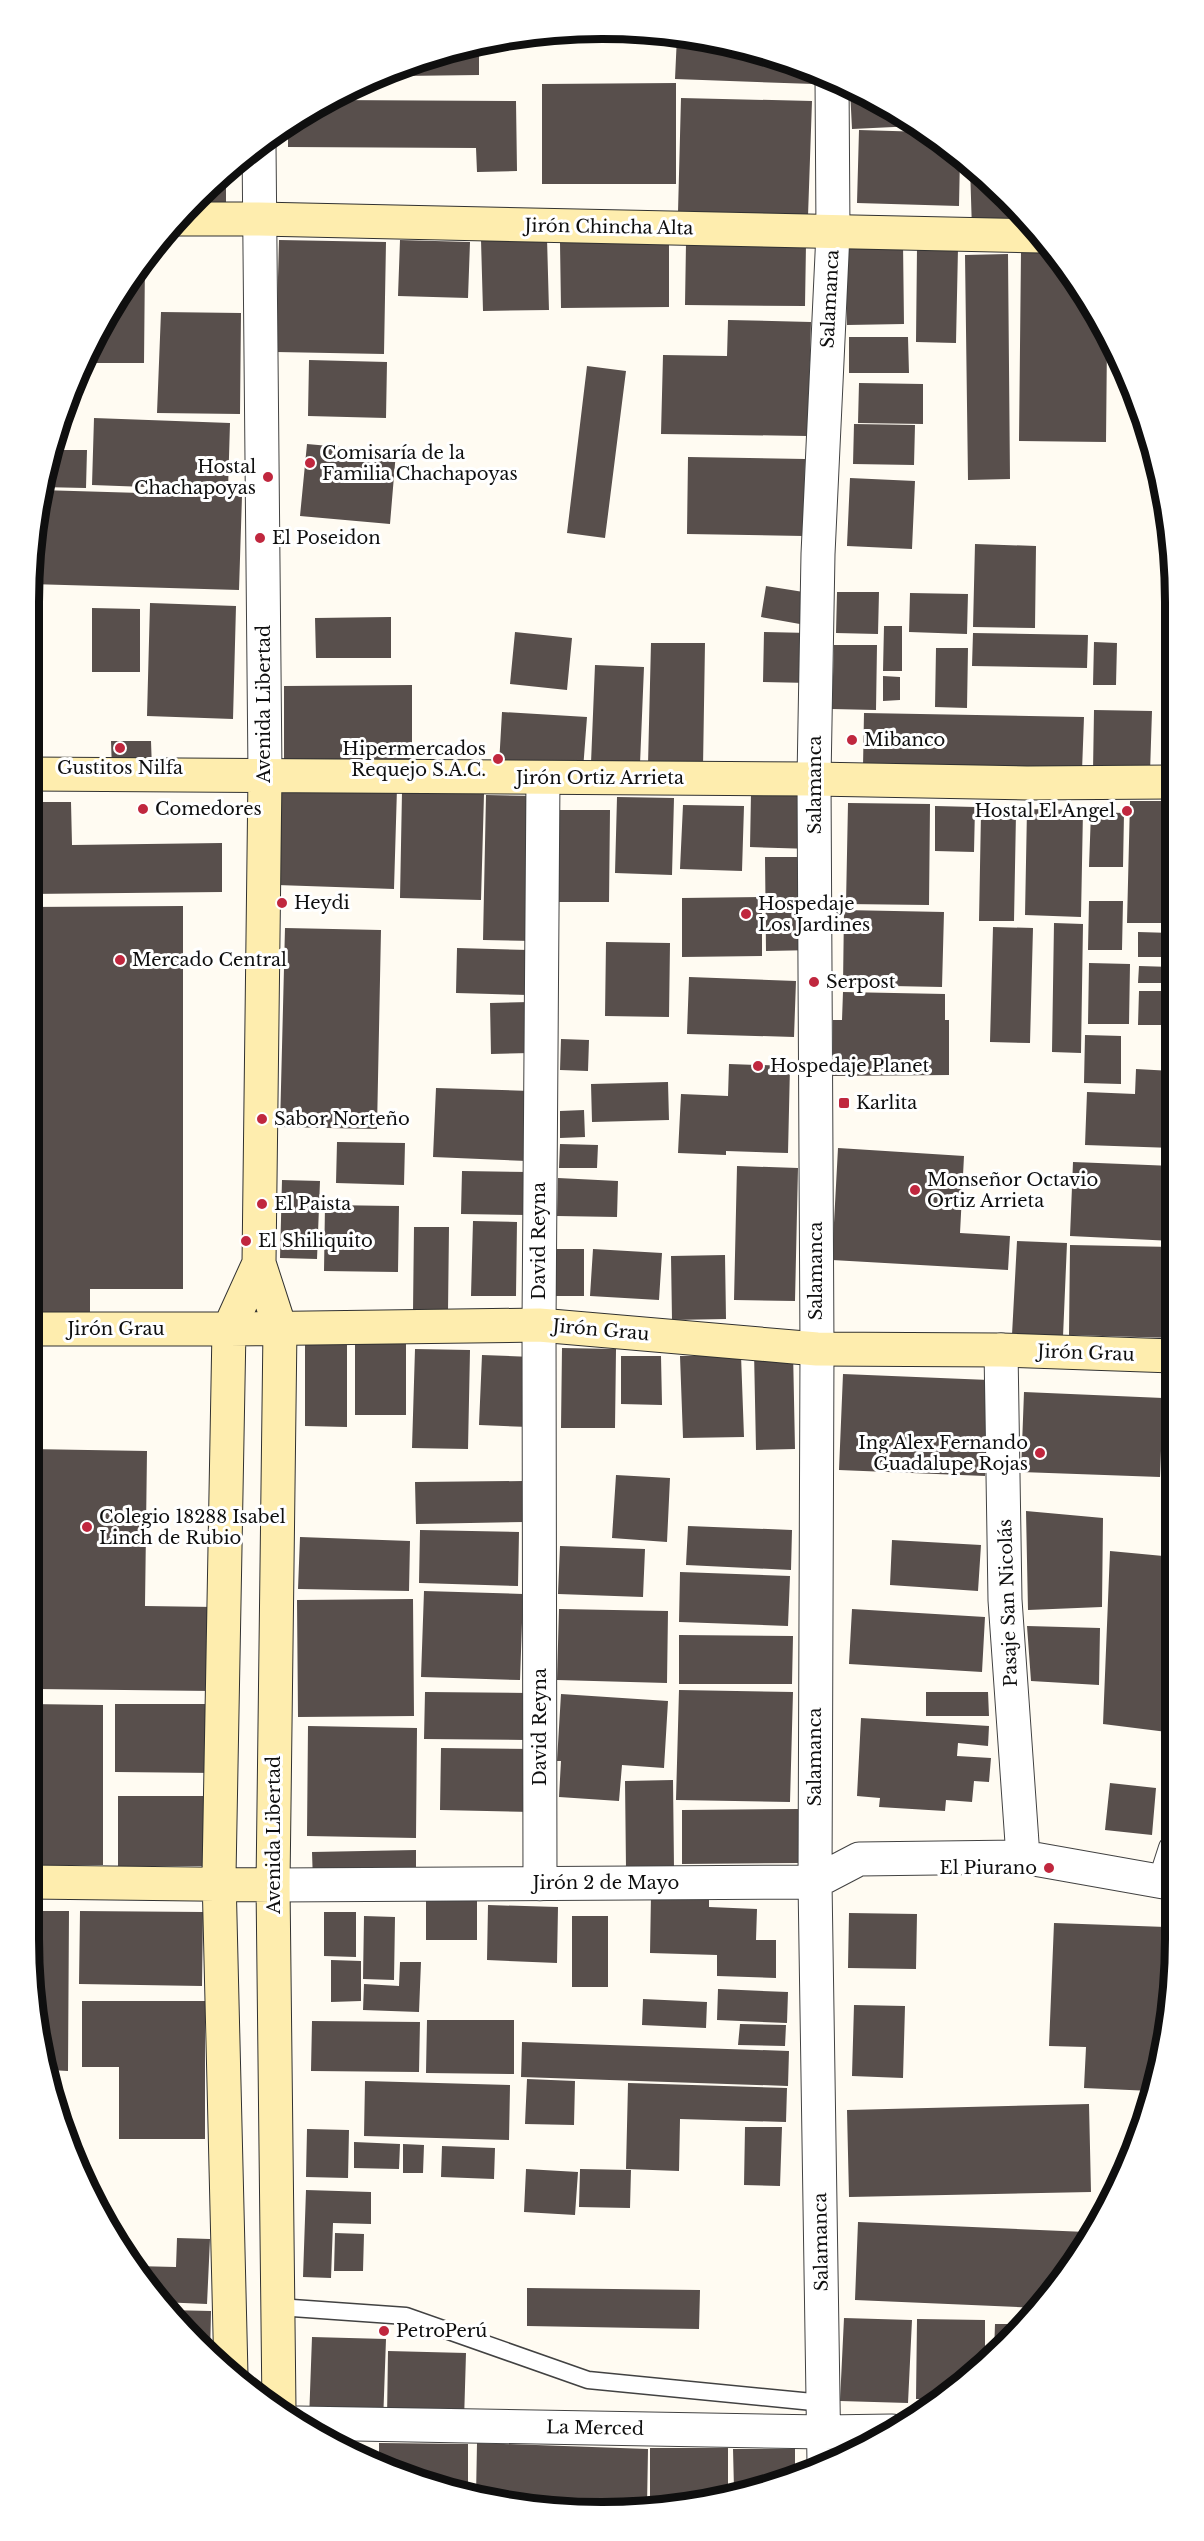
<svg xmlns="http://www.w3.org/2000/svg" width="1204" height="2541" font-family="'Libre Baskerville',serif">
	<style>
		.building { fill: #584f4c }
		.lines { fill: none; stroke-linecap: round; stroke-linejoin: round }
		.lane-casing { stroke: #424242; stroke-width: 19 }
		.street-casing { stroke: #424242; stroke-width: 35 }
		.secondary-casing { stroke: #313131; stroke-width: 35 }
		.lane { stroke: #fff; stroke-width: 16 }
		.street { stroke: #fff; stroke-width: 33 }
		.secondary { stroke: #feedae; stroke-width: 33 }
		.poi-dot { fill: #c0273e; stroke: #fff; stroke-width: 2 }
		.labels { text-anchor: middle; stroke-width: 6; stroke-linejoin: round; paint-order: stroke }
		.street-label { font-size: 18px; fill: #0f0f0f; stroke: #fff }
		.poi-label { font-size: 18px; fill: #0f0f0f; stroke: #fff; text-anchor: start }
		.rim { fill: none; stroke: #0f0f0f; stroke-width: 8 }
	</style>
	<rect width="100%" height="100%" fill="#fffbf2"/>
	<path class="building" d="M677,36L714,40L815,70L814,84L675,79Z
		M479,43V75L401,76V67Z
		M676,83V184H542V84Z
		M850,89L853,91L915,126L852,129Z
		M681,98L812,101L808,216L678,212Z
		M331,100L516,101L517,171L477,172L476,148L288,147V123Z
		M859,130L926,132L951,147L960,156L959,206L857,203Z
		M970,166L1032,228L972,230Z
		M226,173V213H183L197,196Z
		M547,238L549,310L483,311L481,240Z
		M279,240L386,242L384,354L276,352Z
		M400,240L470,242L468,298L398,296Z
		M669,241V307L561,308L560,243Z
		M903,242L904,324L847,325L846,243Z
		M686,243L806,244L805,306L685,305Z
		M917,248H958L956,343L916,342Z
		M1021,252L1057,253L1107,340L1106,442L1019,441Z
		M1008,254L1010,479L968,480L965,255Z
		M145,259L144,363H83L125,283Z
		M161,312L241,313L240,414L157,413Z
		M728,320L811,322L808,436L661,434L663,355L727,356Z
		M849,337H908L909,373H849Z
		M1118,358L1123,367L1132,383H1118Z
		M309,360L387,362L386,418L308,416Z
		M587,366L626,371L605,538L567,533Z
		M77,373V406H65L72,382Z
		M859,383L923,384V424L858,423Z
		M94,418L230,423L228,490L92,485Z
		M854,424L915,425L914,465L853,464Z
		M307,444L396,452L390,524L300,516Z
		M52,450H87L86,488L40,487Z
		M688,457L805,459L804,536L687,534Z
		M850,478L915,481L912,549L847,546Z
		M40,490L242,496L239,590L30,584Z
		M975,544L1036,546L1035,628L973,627Z
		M766,586L816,594L811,626L761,617Z
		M837,592H879L878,634L836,633Z
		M910,593L968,594L967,634L909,632Z
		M150,603L236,606L233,719L147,716Z
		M92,608L140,609V672H92Z
		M391,617V658H316L315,618Z
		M884,626H902V671H883Z
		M515,632L572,638L567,690L510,684Z
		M764,632L810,633V683L763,682Z
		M973,633L1088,635L1087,668L972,666Z
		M1094,642L1117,643L1116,685H1093Z
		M651,643H705L703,767L648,765Z
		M834,645H877L876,710L832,709Z
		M936,648H968L967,708L935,707Z
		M595,665L644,667L640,764L591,763Z
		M883,676L900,677V700L883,701Z
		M412,685V765L284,766V686Z
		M1094,710L1152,711L1150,773L1093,771Z
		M502,712L587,717L583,770L499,765Z
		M864,713L1084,717L1082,771L863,767Z
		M111,741H151L152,769L112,770Z
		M281,784L397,788L394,889L277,885Z
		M402,792L484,794L481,900L400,898Z
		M751,793L814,794L812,849L750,847Z
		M486,795L538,796L534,941L483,940Z
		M617,797L674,798L672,875L615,873Z
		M1130,801H1172V923H1127Z
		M29,802H71L72,845L222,843V892L29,894Z
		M848,803L930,804L929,905L846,904Z
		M683,805L744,806L742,871L680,869Z
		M935,806L975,807L974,852L935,851Z
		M1027,809L1083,810L1081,917L1025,915Z
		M549,810H610L609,902H548Z
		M1091,812L1124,813L1123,867H1089Z
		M981,813H1016L1014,921H979Z
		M765,857H814L815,950L766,951Z
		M762,897V956L682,957V898Z
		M1089,901H1123L1122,950H1088Z
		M183,906V1289H90V1312H29V907Z
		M844,910L944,912L942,987L843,985Z
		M1054,923L1083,924L1081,1053L1052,1052Z
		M993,927L1033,928L1030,1043L990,1042Z
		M285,928L381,930L377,1129L280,1127Z
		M1138,932L1172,933V957H1138Z
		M606,942L670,943L669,1017L605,1016Z
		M457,948L529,950L528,995L456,993Z
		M1089,963L1130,964L1129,1024H1088Z
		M1139,966L1172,967V983H1138Z
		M689,977L796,981L794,1037L687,1034Z
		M1139,991H1172V1025H1138Z
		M843,992L945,994V1020H949V1075L833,1076V1020H842Z
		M530,1002V1053L491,1054L490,1003Z
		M1085,1035L1121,1036V1084L1084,1083Z
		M561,1039L589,1040L588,1071L560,1070Z
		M729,1064L790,1066L788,1153L726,1151V1155L678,1153L681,1094L728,1096Z
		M1136,1069L1172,1071L1173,1148L1085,1145L1087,1092L1135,1094Z
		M668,1082L669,1120L592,1122L591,1084Z
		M436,1088L530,1091L527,1161L433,1157Z
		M584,1110L585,1137L560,1138V1111Z
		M337,1142L405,1143L404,1185L336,1183Z
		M560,1144L598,1145L597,1168H559Z
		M838,1148L964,1156L960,1233L1010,1236L1008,1270L832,1260Z
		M1073,1162L1173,1166V1241L1070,1236Z
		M737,1166L798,1168L795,1301L734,1300Z
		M462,1171L529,1172L528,1215L461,1214Z
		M558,1178L618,1181L617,1217L557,1216Z
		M282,1180L320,1181L317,1259L280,1258Z
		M325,1205L399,1206L398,1272L324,1271Z
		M473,1221L517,1222L516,1296H471Z
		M414,1227H449L448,1312L413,1311Z
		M1017,1241L1067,1243L1063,1337L1012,1335Z
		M1070,1245L1173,1247V1338L1069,1335Z
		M556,1249H584V1296H556Z
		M593,1249L662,1253L659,1300L590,1296Z
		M725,1255L726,1319L672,1320L671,1256Z
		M305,1342H347V1427L305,1426Z
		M355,1342H406V1415H355Z
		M562,1348L616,1349L615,1428H561Z
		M415,1349L470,1350L468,1449L412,1448Z
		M793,1350L795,1449L756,1450L754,1351Z
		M482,1355L532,1357L529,1427L479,1425Z
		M741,1355L744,1437L683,1438L680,1356Z
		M621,1356H661L662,1405L621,1404Z
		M843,1374L989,1380L985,1476L839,1470Z
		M1024,1392L1163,1398L1160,1477L1021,1472Z
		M29,1449L147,1451L145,1606L215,1607L213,1691L36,1689L37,1602H29Z
		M616,1475L670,1478L667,1542L612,1538Z
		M523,1481L524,1522L416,1524L415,1482Z
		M1026,1511L1103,1518L1102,1607L1028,1610Z
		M688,1526L792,1530L791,1570L686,1565Z
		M420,1530L519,1532L518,1586L419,1583Z
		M300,1537L410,1541L409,1591L298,1589Z
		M892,1540L981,1545L978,1591L890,1585Z
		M560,1546L645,1549L643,1597L558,1594Z
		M1110,1551L1174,1557L1175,1733L1103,1724Z
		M680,1572L790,1576L788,1626L679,1622Z
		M424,1591L523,1594L520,1680L421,1677Z
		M413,1599L414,1716L298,1717L297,1600Z
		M559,1609L668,1611L667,1683L557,1680Z
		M852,1609L985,1617L982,1672L849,1664Z
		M1027,1626L1100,1628L1099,1685L1031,1681Z
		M679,1635L793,1636L792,1684H679Z
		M679,1690L793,1692L790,1802L676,1800Z
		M425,1692L528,1693L527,1740L424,1739Z
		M926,1692H988L989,1716H926Z
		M561,1694L668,1701L664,1768L622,1765L619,1801L559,1797L561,1761H557Z
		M29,1704L103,1705V1865H29Z
		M115,1704H216V1773L115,1772Z
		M861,1718L989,1726L988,1746L958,1743L957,1756L991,1758L989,1782L974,1781L972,1802L946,1800L945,1811L879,1807L880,1798L857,1796Z
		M308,1726L417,1728L416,1838L307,1836Z
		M441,1748L533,1749L532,1812L440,1810Z
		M673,1780L674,1868H626L625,1781Z
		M1110,1783L1156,1788L1152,1835L1105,1830Z
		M118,1796H214L213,1866H118Z
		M799,1809V1863L682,1864V1810Z
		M416,1850V1880L313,1882L312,1852Z
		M426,1895H477V1940H426Z
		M651,1895L709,1897V1907L757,1909L756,1940H776V1978L717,1976V1955L650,1953Z
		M488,1905L558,1907L557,1963L487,1960Z
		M29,1911H69L68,2071L50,2070L29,1939Z
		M80,1911L203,1912L202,1986L79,1984Z
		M324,1912H356V1957L324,1956Z
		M849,1913L917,1914L916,1969L848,1968Z
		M364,1916L395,1917L394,1980L363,1979Z
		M572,1916H608V1987H572Z
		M1054,1923L1166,1927L1164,1984L1171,1985L1164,2051L1152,2091L1084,2088L1086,2047L1049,2046Z
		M331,1960L361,1961V2001L331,2002Z
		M400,1962H421L419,2012L363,2010L364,1984L399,1986Z
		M718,1989L788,1992L787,2023L717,2020Z
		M643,1999L707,2002L706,2028L642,2025Z
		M82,2001H205V2139H119V2067H82Z
		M854,2005L905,2006L903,2078L852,2076Z
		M427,2020H514V2074L426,2073Z
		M312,2021L420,2022L419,2072L311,2071Z
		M740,2024L786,2025L785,2046L738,2045Z
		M522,2042L789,2051L788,2086L521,2077Z
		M527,2079L575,2081L574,2125L525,2124Z
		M365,2081L510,2085L509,2140L364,2136Z
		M628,2083L787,2088L786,2122L680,2119L679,2171L626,2169Z
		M1089,2104L1091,2192L849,2197L847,2110Z
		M745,2127H782L780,2186L744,2185Z
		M307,2129L349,2130L348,2178L306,2177Z
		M354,2142L400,2144L399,2169L354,2168Z
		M403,2144L424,2145L423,2173H403Z
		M442,2146L495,2148L494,2179L441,2177Z
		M526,2169L578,2172L575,2215L524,2212Z
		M580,2169L631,2170L630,2208L579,2207Z
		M306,2190L371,2192V2224L333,2223L331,2278L303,2277Z
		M858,2222L1086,2232L1039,2308L855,2300Z
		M335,2233L364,2234L363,2271H334Z
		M177,2238L210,2239L207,2304L160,2302L147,2288L135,2266L176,2267Z
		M527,2288L700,2290L699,2329L527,2326Z
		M168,2310L211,2311L210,2356L197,2341Z
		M844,2318L912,2320L908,2403L840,2401Z
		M917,2319L985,2320V2362L943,2399H916Z
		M995,2324H1026L994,2354Z
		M312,2337L386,2339L383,2423L309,2420Z
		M388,2351L466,2353L464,2421L387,2419Z
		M379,2443L468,2444V2487H450L379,2460Z
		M477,2443L648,2449L647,2507L490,2501L476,2496Z
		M650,2448H728V2492L677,2508L650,2507Z
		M733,2449H795V2472L734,2489Z"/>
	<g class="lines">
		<defs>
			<path id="lane" d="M278,2307L406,2316L588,2380L823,2403"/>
			<path id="street" d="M259,145L265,774
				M1001,1350L1005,1600L1023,1857
				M1165,1881L1175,1850
				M540,1884L539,1325L543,778
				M273,1885L815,1882L859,1859L1023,1857L1175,1884
				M298,2423L824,2432L892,2431
				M824,2463L815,1882L817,1349L814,779L818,554L833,233L832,78"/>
			<path id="secondary" d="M178,219H259L1041,236
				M29,774L814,779L1027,783L1171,782
				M259,1263L280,1328L273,1885L279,2409
				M29,1329H229L539,1325L817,1349L1001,1350L1173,1356
				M29,1882L273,1885
				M231,2375L219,1876L229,1329L259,1263L265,774"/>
		</defs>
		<use href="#lane" class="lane-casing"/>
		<use href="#street" class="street-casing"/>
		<use href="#secondary" class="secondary-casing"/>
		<use href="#lane" class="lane"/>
		<use href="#street" class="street"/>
		<use href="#secondary" class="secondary"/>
	</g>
	<g class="poi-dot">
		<circle cx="310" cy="463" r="6"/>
		<circle cx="268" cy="477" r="6"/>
		<circle cx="260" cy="538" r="6"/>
		<circle cx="852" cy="740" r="6"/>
		<circle cx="120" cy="748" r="6"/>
		<circle cx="498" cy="759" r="6"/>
		<circle cx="143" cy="809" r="6"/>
		<circle cx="1127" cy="811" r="6"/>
		<circle cx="282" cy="903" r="6"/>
		<circle cx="746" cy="914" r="6"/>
		<circle cx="120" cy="960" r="6"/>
		<circle cx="814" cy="982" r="6"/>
		<circle cx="758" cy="1066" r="6"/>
		<rect x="838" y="1097" width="12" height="12" rx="3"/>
		<circle cx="262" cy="1119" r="6"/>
		<circle cx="915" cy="1190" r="6"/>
		<circle cx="262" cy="1204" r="6"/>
		<circle cx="246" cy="1241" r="6"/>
		<circle cx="1040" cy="1453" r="6"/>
		<circle cx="87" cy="1527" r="6"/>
		<circle cx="1049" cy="1868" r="6"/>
		<circle cx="384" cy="2331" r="6"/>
	</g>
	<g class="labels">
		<g class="street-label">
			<text transform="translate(609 227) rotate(1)" y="6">Jirón Chincha Alta</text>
			<text transform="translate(830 299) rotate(-87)" y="6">Salamanca</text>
			<text transform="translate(264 704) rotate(-90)" y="6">Avenida Libertad</text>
			<text x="600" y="784">Jirón Ortiz Arrieta</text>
			<text transform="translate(815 785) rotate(-90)" y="6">Salamanca</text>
			<text transform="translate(539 1241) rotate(-90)" y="6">David Reyna</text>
			<text transform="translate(816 1271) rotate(-90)" y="6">Salamanca</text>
			<text x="116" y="1335">Jirón Grau</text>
			<text transform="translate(601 1330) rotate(5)" y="6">Jirón Grau</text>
			<text transform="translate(1086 1353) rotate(2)" y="6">Jirón Grau</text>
			<text transform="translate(1008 1603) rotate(-92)" y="6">Pasaje San Nicolás</text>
			<text transform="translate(540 1727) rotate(-90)" y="6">David Reyna</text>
			<text transform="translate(815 1757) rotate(-90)" y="6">Salamanca</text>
			<text transform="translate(274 1835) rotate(-90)" y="6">Avenida Libertad</text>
			<text x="606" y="1889">Jirón 2 de Mayo</text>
			<text transform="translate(821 2242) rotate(-91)" y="6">Salamanca</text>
			<text transform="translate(595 2428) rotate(1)" y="6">La Merced</text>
		</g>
		<g class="poi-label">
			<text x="322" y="459">Comisaría de la<tspan x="322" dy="21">Familia Chachapoyas</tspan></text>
			<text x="256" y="473" text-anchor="end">Hostal<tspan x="256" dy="21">Chachapoyas</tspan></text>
			<text x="272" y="544">El Poseidon</text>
			<text x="864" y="746">Mibanco</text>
			<text x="486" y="755" text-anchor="end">Hipermercados<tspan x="486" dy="21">Requejo S.A.C.</tspan></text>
			<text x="120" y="774" text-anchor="middle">Gustitos Nilfa</text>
			<text x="155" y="815">Comedores</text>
			<text x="1115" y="817" text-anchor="end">Hostal El Angel</text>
			<text x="294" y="909">Heydi</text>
			<text x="758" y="910">Hospedaje<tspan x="758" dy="21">Los Jardines</tspan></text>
			<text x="132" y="966">Mercado Central</text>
			<text x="826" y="988">Serpost</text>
			<text x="770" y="1072">Hospedaje Planet</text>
			<text x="856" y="1109">Karlita</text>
			<text x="274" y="1125">Sabor Norteño</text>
			<text x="927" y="1186">Monseñor Octavio<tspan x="927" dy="21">Ortiz Arrieta</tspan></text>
			<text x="274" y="1210">El Paista</text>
			<text x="258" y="1247">El Shiliquito</text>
			<text x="1028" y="1449" text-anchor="end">Ing Alex Fernando<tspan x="1028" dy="21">Guadalupe Rojas</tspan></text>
			<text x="99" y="1523">Colegio 18288 Isabel<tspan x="99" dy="21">Linch de Rubio</tspan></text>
			<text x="1037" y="1874" text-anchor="end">El Piurano</text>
			<text x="396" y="2337">PetroPerú</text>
		</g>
	</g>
	<path d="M0 0H1204V2541H0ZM602 39H602A563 563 0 0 1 1165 602V1939A563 563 0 0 1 602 2502H602A563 563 0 0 1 39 1939V602A563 563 0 0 1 602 39Z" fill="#fff" fill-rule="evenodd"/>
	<path class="rim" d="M602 39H602A563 563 0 0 1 1165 602V1939A563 563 0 0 1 602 2502H602A563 563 0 0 1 39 1939V602A563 563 0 0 1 602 39Z"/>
</svg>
